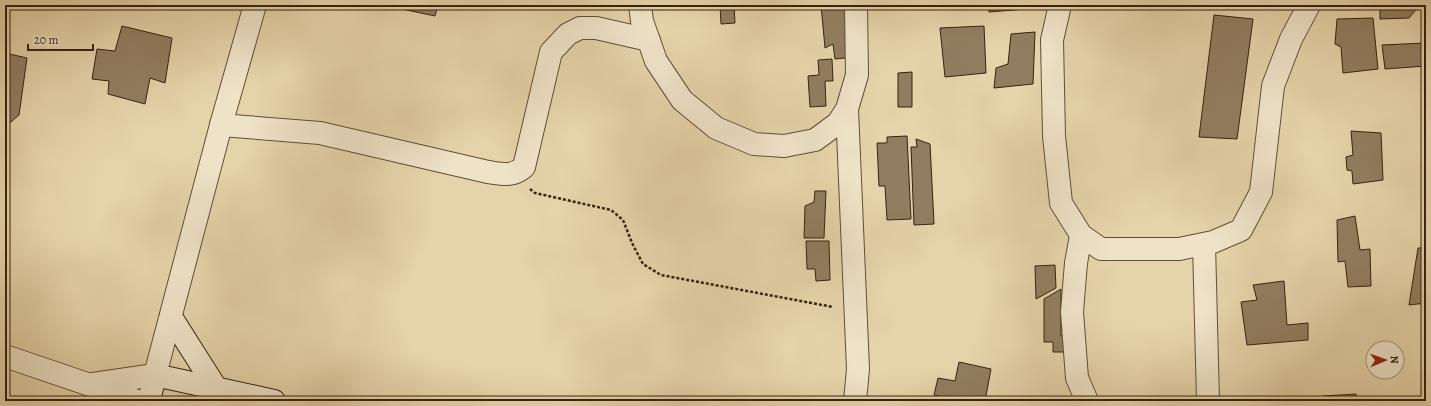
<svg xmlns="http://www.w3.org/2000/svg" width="1431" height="406" font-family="Alegreya,serif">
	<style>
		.building { fill: #917e60; stroke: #352211 }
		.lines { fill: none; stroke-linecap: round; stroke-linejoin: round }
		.minor-casing { stroke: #614e37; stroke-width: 24 }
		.tertiary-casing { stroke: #614e37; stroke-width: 24 }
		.secondary-casing { stroke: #352211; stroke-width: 24 }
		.path { stroke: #352211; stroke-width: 2.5; stroke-dasharray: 3 2; stroke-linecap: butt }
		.minor { stroke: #eee2c7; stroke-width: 22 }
		.tertiary { stroke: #eee2c7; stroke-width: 22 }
		.secondary { stroke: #eee2c7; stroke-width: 22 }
	</style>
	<rect width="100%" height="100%" fill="#e5d3a9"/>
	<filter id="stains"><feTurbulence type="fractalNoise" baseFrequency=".005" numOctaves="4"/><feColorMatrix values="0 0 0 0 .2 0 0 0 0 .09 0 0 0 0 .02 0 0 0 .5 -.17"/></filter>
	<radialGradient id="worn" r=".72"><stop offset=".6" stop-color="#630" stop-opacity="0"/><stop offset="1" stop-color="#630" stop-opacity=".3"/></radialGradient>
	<path class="building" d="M398,5H438L435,16L397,8Z
		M720,5H734L735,23L721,24Z
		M821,5H848L854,57L835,59L833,44L825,48Z
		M989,5H1050V7L989,12Z
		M1380,5H1420L1409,18L1380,19Z
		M1214,15L1253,19L1237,139L1199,137Z
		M1373,18L1378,69L1343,73L1341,47L1335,44L1337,19Z
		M122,26L172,38L165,83L150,78L145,104L108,94L109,81L92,79L97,49L115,51Z
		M984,26L986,73L945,77L940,28Z
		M1035,32L1033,84L994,88L996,68L1008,64L1011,34Z
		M1426,43V66L1385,69L1382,45Z
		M5,53L27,58L19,115L5,127Z
		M832,59L833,81H825L826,106L810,107L808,76L819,75L818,60Z
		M912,72V107H898V73Z
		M1351,131L1381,133L1383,180L1353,184L1352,171L1347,170L1346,157L1353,155Z
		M907,136L911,219L887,220L885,186H879L877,143H887V137Z
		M916,139L930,144L934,224L914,225L911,147H917Z
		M815,191H826L824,238H804L805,206L814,202Z
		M1355,216L1360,250L1370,249L1371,286L1348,287L1345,261L1338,262L1337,220Z
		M806,241H829L830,280L816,281L815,269H807Z
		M1418,248H1426V303L1409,305Z
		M1055,265L1056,288L1036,299L1035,266Z
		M1284,281L1287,325L1308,323V340L1247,345L1241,302L1257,300L1253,285Z
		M1061,289V336H1067V352H1053V342H1044V299Z
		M959,362L991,369L985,401H964L934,395L938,378L955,381Z
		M1356,394L1357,401H1323V396Z"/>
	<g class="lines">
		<defs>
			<path id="minor" d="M640,5L642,21L656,61L682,100L716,128L754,144L784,146L815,140L838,123L847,109L857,75L856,5
				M1060,5L1052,40L1054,136L1061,203L1081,235L1101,249H1179L1213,242L1241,230L1261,192L1273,86L1291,39L1309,5
				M847,109L858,369L855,401
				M221,125L320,133L488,172C503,174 512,177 524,167L551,52L568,34L580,28H596L649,40
				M1081,235L1076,263L1072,312L1077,378L1087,401
				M1204,244L1208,401
				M5,356L137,401
				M93,384L155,375"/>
			<path id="tertiary" d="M155,375L221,125L255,5"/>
			<path id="secondary" d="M171,317L216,388
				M149,401L155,375L274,401"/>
		</defs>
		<use href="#minor" class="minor-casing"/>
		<use href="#tertiary" class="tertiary-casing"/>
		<use href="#secondary" class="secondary-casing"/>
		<path class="path" d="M530,189L535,193L611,210L623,220L632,243L643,264L661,275L833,307"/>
		<use href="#minor" class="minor"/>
		<use href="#tertiary" class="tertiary"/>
		<use href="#secondary" class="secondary"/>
	</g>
	<rect width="1431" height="406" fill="none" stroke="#e5d3a9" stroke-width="20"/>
	<rect x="6" y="6" width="1419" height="394" fill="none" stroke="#352211" stroke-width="2"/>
	<rect x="10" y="10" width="1411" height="386" fill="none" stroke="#352211"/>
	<g transform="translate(1385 360) rotate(88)"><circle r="19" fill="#eee2c7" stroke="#a4957e"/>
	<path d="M0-3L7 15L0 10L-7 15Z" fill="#8f2418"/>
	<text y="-6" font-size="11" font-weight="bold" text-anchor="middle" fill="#352211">N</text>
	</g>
	<path d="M28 44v6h65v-6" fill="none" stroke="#352211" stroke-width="2"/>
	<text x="34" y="44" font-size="12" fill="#352211" stroke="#eee2c7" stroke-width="3" paint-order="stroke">20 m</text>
	<rect width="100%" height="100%" filter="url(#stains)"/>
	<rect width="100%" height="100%" fill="url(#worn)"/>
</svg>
